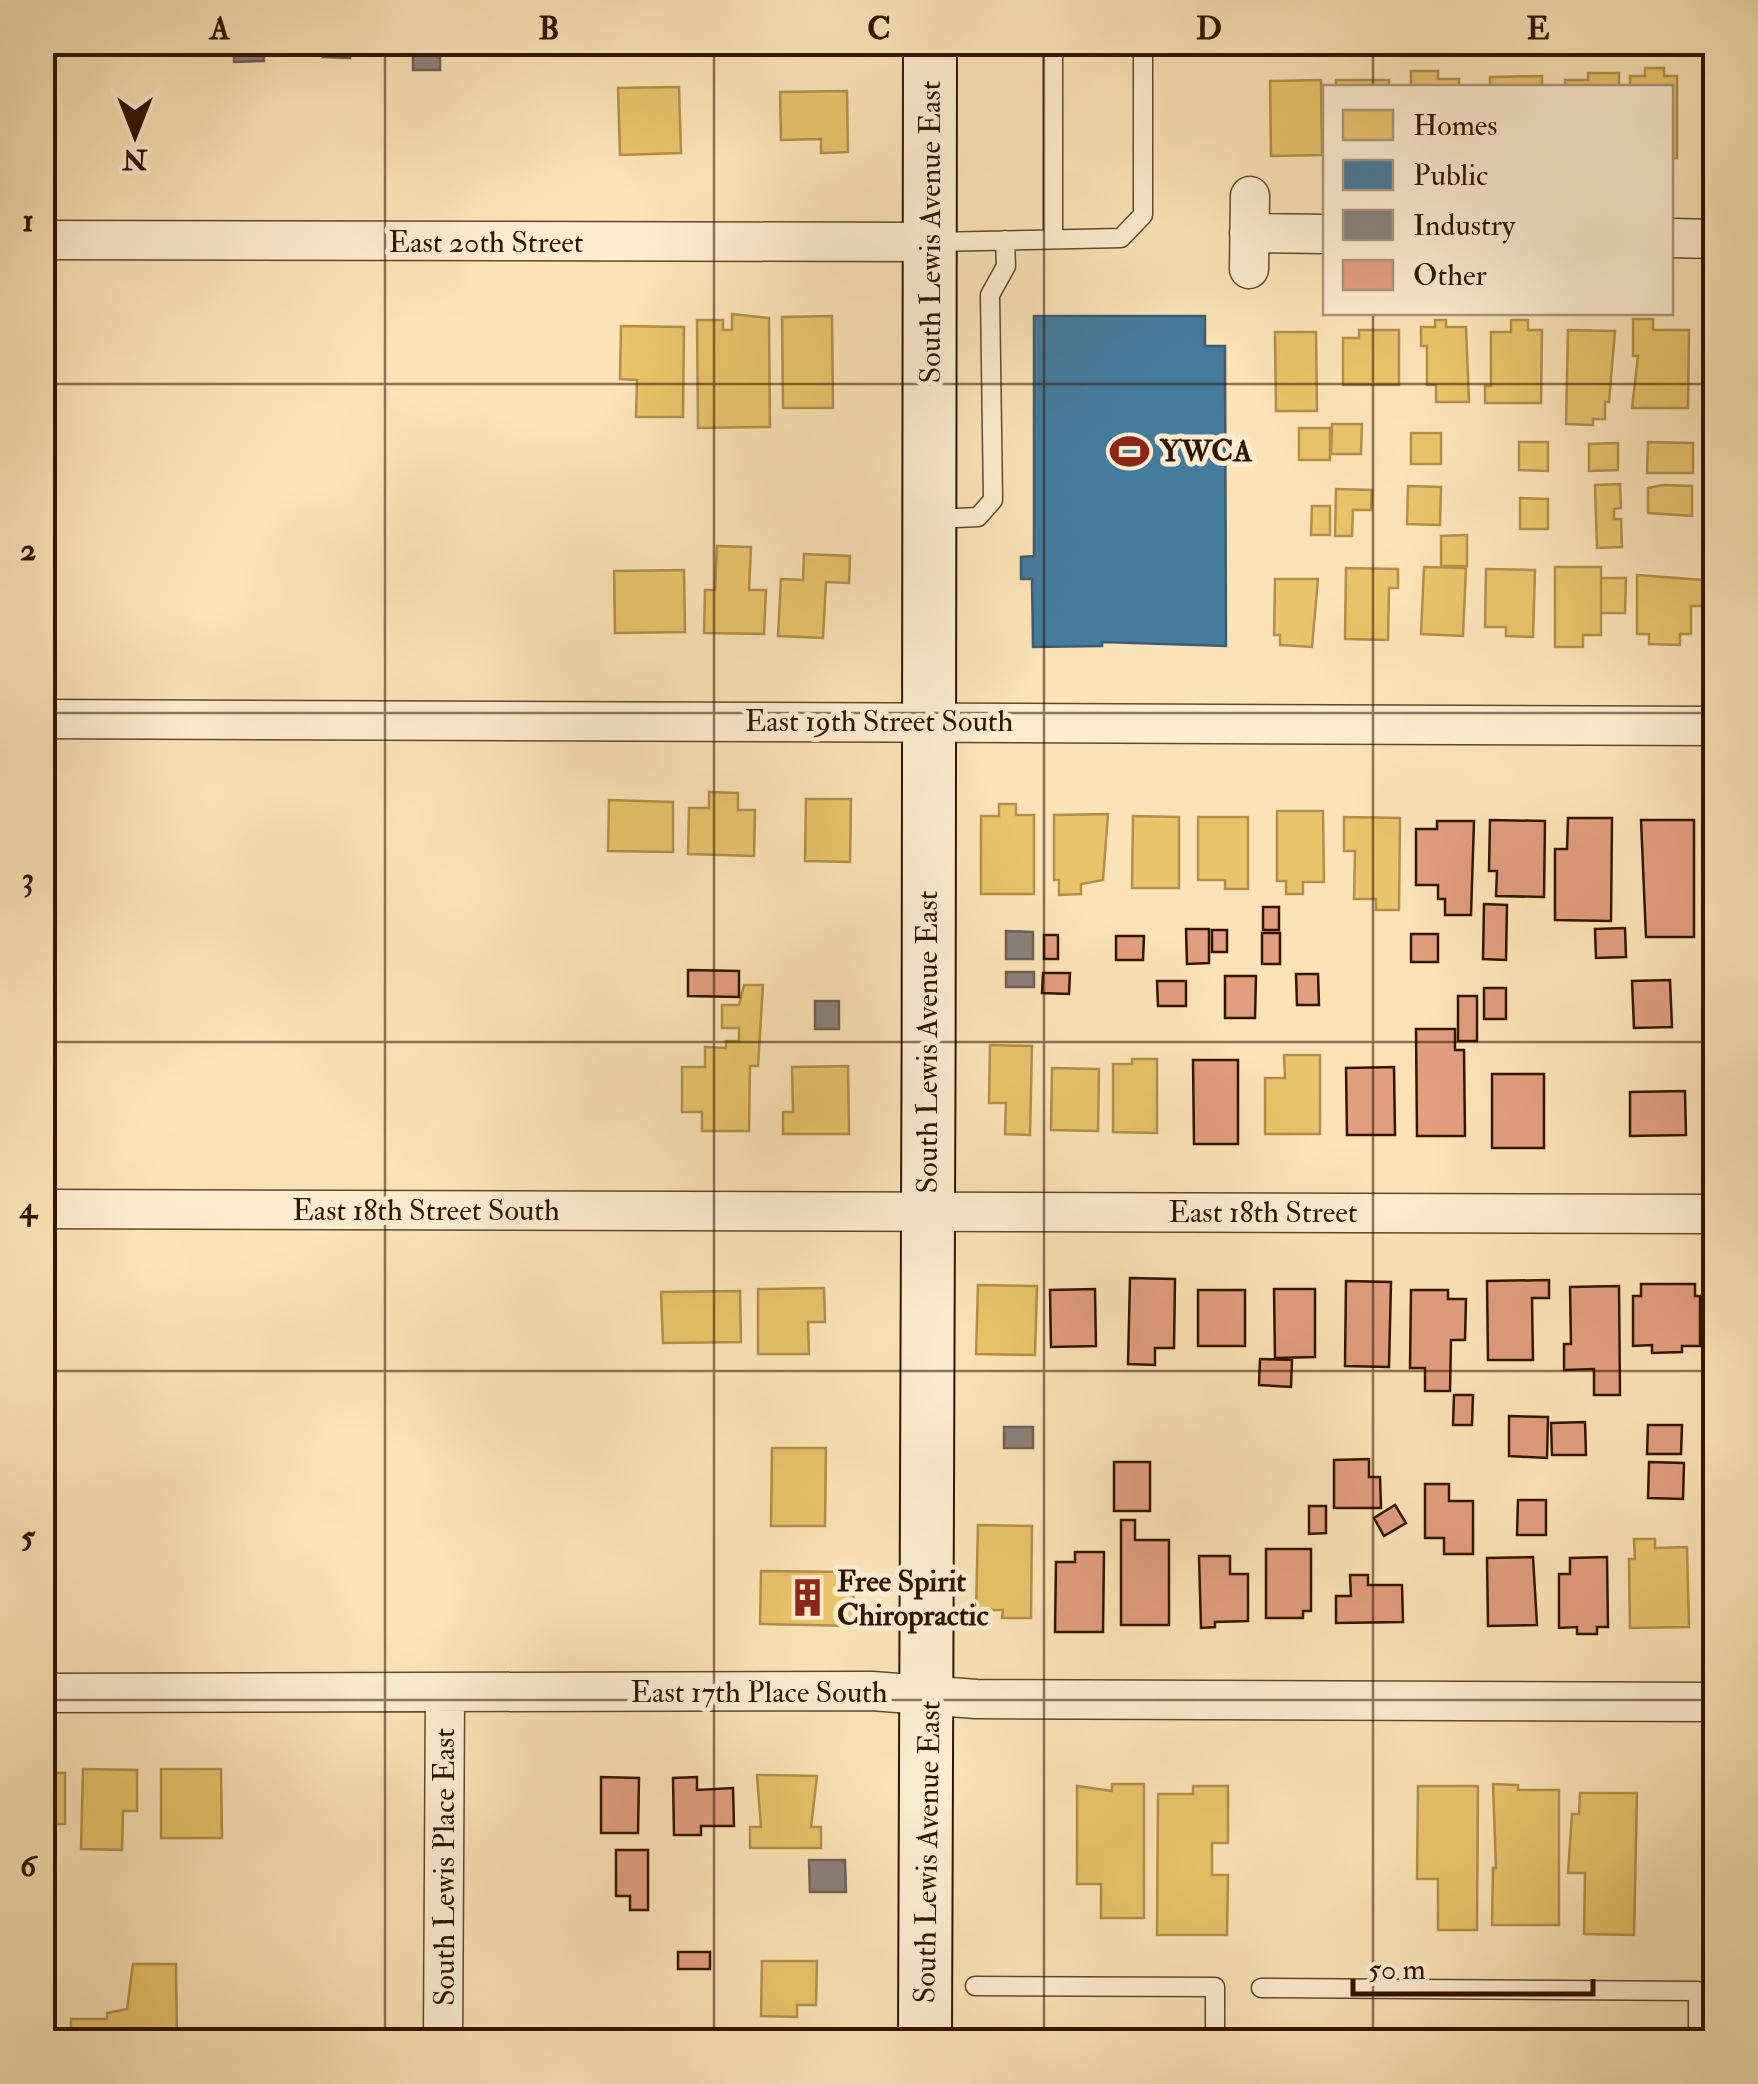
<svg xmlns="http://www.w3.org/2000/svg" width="1758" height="2084" font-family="'IM FELL Double Pica',serif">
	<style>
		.homes { fill: #e9c46a; stroke: #b28f4a; stroke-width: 2.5 }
		.public { fill: #457b9d; stroke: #3f5c6e; stroke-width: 2.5 }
		.industry { fill: #8a817c; stroke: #6f6057; stroke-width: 2.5 }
		.building { fill: #e39d7f; stroke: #311300; stroke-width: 2.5 }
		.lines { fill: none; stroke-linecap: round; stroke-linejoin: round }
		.service-casing { stroke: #63472e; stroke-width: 21 }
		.minor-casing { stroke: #63472e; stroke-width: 41 }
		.secondary-casing { stroke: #311300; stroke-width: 56 }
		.service { stroke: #fcedd0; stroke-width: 18 }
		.minor { stroke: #fcedd0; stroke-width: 38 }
		.secondary { stroke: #fcedd0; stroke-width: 52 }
		.grid { fill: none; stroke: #311300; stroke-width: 2.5; stroke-opacity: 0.55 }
		.labels { text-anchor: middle; stroke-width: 10; stroke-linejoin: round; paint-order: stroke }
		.street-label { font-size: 30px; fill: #311300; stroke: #fcedd0 }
		.poi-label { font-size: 30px; font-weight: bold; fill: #311300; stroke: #fcedd0; text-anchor: start }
		.neatline { fill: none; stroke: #311300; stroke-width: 4 }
		.grid-label { font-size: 32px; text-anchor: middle; font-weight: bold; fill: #311300 }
	</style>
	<rect width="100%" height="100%" fill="#fae4b7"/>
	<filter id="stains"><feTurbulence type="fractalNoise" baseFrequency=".002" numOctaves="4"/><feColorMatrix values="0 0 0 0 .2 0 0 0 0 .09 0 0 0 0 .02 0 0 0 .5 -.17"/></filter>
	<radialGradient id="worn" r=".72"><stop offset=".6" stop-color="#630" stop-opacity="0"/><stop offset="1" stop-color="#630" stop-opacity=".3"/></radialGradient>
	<path class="homes" d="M1645,68H1664V76H1677V158H1670V88H1630V76H1645Z
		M1411,71H1438V79H1459V88H1411Z
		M1588,73H1619V88H1565V80H1588Z
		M1542,76V88H1490V77Z
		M1321,80L1322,155L1271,156L1270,81Z
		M1336,80H1389V88H1336Z
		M679,87L681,153L620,155L618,88Z
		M847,91L848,152L821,153V139L781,140L780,92Z
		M732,314L769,318L770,427L698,428L697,320H723V330H732Z
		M832,316L833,408H783L782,317Z
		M1633,319H1653V330H1689L1688,408H1632L1638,356H1633Z
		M1435,320H1446V327H1466L1469,402H1436V385H1427V346H1421V327H1435Z
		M1511,320H1528V330H1542L1541,403H1485V386H1491V332H1511Z
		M621,326L684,327L683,417H636L637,380L620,379Z
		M1359,330H1399V385H1343V338H1359Z
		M1568,330L1615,331L1609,402H1605V419H1593V425L1566,424Z
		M1275,332H1316L1317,411H1276Z
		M1332,424H1362L1361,454H1331Z
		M1299,428H1330V460H1299Z
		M1411,433H1441V464H1411Z
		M1519,442H1548V471L1519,470Z
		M1648,442L1693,443V473H1647Z
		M1618,443V470L1589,471V444Z
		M1620,484L1621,508L1614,509V519H1621L1622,547L1597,548L1595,485Z
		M1663,485L1692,486V516L1648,513V488Z
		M1408,486L1441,487L1440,525L1407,524Z
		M1336,489L1372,490L1371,510H1353L1352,536H1335Z
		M1520,498L1548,499V529H1520Z
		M1312,506H1330V535H1311Z
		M1467,535V566H1441V536Z
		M717,546L751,547L749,590H766L764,634L704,633L705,590H715Z
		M804,554L850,556L849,583L826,582L823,638L778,636L781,579L803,580Z
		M1424,567L1466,568L1463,636L1421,634Z
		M1555,567H1601V635H1583V647H1555Z
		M1346,568L1398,569V588H1389L1388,640L1345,639Z
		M1486,569L1535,570L1533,637L1506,636V627H1485Z
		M684,570L685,632L615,633L614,571Z
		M1637,575L1703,580V606H1691V634H1680V645L1649,644V634H1637Z
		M1601,578H1626L1625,613H1601Z
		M1275,579H1318L1312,647L1280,645V635H1274Z
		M709,792L738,793V810H755L754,856L688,854L689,808H709Z
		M806,799H851L850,862L805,861Z
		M609,800L673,802V852L608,851Z
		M999,804H1016V815H1034V894H981V816H999Z
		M1277,811H1323L1324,882H1303V894H1286V881H1277Z
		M1108,814L1103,880L1081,884V894L1059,895V880H1054V815Z
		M1133,816L1179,817V888H1132Z
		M1198,817H1248V889H1225V880H1198Z
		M1344,817L1400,818L1399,910H1376V899H1354L1355,851H1344Z
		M744,985H763L758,1066H750L749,1131H702V1112H682V1067H705V1047L726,1048V1041H739V1028H722V1005H739Z
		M990,1045L1032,1046L1030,1135L1005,1134L1006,1103H989Z
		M1284,1055H1320V1134H1265V1078H1285Z
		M1132,1059H1157V1133L1113,1132V1064H1132Z
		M848,1066L849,1134H783V1112H793L792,1067Z
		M1052,1068L1099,1069L1098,1131L1051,1130Z
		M978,1285L1037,1286L1035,1355L976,1354Z
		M824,1288L825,1322H808L809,1354H758V1289Z
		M740,1291L741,1342L663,1343L661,1292Z
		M772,1448H826L825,1526H771Z
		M978,1525L1032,1526L1031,1618H1002L1003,1610H976Z
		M1634,1539H1655V1548L1687,1547L1689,1627L1630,1628L1629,1559H1635Z
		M761,1571L854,1572L853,1626L760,1624Z
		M83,1769L137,1770V1811H123L122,1850L81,1849Z
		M161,1769H221L222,1838H161Z
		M42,1773H65V1824H42Z
		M757,1775L817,1776L811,1827H821V1848H750V1827H761Z
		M1112,1784H1144V1918H1101V1884H1077V1786L1112,1791Z
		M1493,1784L1518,1785V1790H1559V1925H1492L1493,1868H1496Z
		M1193,1786H1228V1843H1212V1875H1228L1227,1935H1157L1158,1794H1193Z
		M1418,1786H1478L1477,1930H1438V1879H1417Z
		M1580,1793H1637L1634,1935L1584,1934L1585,1873H1568L1572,1814H1579Z
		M762,1961H817L816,2005H797V2017L761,2016Z
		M133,1964H176L177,2042H71V2019H107V2013L127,2009Z
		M1539,2037H1598V2042H1539Z"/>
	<path class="public" d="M1034,316H1205V346H1225L1226,646L1102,642V646L1033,647L1032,579H1021V557L1034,556Z"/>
	<path class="industry" d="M234,42H263L264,61L234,62Z
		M324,42H351L350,58L323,57Z
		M413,42H440V70H413Z
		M1006,931L1033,932V959H1006Z
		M1006,972H1034V987H1006Z
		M815,1001H839V1029H815Z
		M1004,1427H1033V1448H1004Z
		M809,1860H845L846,1892H810Z"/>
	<path class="building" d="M1568,818H1612L1611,921L1555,920V849H1567Z
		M1490,820L1545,821L1544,897L1496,896L1497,871H1489Z
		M1641,820H1694V937H1646Z
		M1437,821H1474L1471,915H1445V899H1438V885H1416V829H1437Z
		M1484,904L1507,905L1506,960L1483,959Z
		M1263,907H1279V930H1263Z
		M1625,928L1626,957L1596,958L1595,929Z
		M1186,929H1209V963L1187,964Z
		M1212,930H1227V952H1212Z
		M1262,933H1280V964H1262Z
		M1411,934H1438V962H1411Z
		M1044,935H1058V959H1044Z
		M1116,936H1144L1143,960H1116Z
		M688,970L739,971V997L688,996Z
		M1043,973H1070L1069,994L1042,993Z
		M1296,974H1318L1319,1005H1297Z
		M1225,976H1256L1255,1018H1225Z
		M1670,980L1672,1027L1634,1028L1632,981Z
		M1157,981H1186V1006H1158Z
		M1484,988H1506V1019H1484Z
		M1458,996H1477V1041H1458Z
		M1416,1029H1455V1050H1464L1465,1136H1417Z
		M1193,1060H1238V1144H1194Z
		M1394,1067L1395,1135H1347L1346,1068Z
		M1492,1074H1544V1148H1492Z
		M1685,1091L1686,1135L1630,1136V1092Z
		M1130,1278L1175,1279L1174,1348H1155V1365L1128,1364Z
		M1549,1280V1298H1532L1533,1360H1488L1487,1281Z
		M1346,1281L1391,1282L1389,1367L1345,1366Z
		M1641,1284H1695V1296H1700V1346H1682V1352L1652,1353V1345L1633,1346V1296H1641Z
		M1619,1286L1620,1395H1594V1369L1564,1370V1344H1571L1570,1287Z
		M1095,1289L1096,1346L1051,1347L1050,1290Z
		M1274,1289H1315V1357L1275,1358Z
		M1198,1290H1245V1346H1198Z
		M1411,1290H1448V1299H1466L1465,1340H1451L1450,1391H1425V1368H1410Z
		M1260,1359L1292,1360L1291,1387L1259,1385Z
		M1454,1395H1473L1472,1425H1453Z
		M1509,1416L1548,1417L1547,1458L1509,1456Z
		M1585,1422L1586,1455H1552L1551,1423Z
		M1648,1425H1682L1681,1454H1647Z
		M1369,1459V1477H1380L1381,1508H1334V1460Z
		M1114,1462H1150V1511H1114Z
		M1649,1462L1684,1463L1683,1499L1648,1498Z
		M1425,1484H1449V1501H1473V1554H1444V1538H1425Z
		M1518,1500H1546V1535H1517Z
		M1395,1505L1406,1523L1384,1536L1374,1518Z
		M1309,1506H1326V1533L1309,1534Z
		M1121,1520H1135V1540H1169V1625H1121Z
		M1266,1549H1311V1611H1303V1618H1266Z
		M1075,1552H1104L1103,1632H1055L1056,1562H1075Z
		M1199,1556H1230V1574H1248V1621L1215,1622V1627L1201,1628Z
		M1533,1557L1537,1625L1488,1626L1487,1558Z
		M1607,1557L1608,1627H1597V1634H1577V1627L1559,1628V1574H1570V1558Z
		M1350,1575H1368V1585H1402L1403,1622L1336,1623V1596H1351Z
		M601,1777L639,1778L638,1833H601Z
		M697,1777V1790L733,1788L734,1826H701V1835H674L673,1778Z
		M42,1832H52L51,1871H42Z
		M616,1850H648V1910H630V1896H616Z
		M678,1952H710V1969H678Z"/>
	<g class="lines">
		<defs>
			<path id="service" d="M1053,42V238
				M934,242L1121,238L1143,215V42
				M935,519L978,517L993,500L990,295L1006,266L1005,240
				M975,1986L1215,1987V2042
				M1261,1988L1698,1991V2042"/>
			<path id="minor" d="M1249,233L1326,234
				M1670,238L1716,239
				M42,240L929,242
				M1249,269L1250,196
				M42,719L1716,726
				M42,1209L1716,1214
				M42,1693L872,1691L976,1699L1716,1702
				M443,2042L445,1692"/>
			<path id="secondary" d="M925,2042C931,1375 927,709 930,42"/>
		</defs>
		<use href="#service" class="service-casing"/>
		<use href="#minor" class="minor-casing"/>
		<use href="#secondary" class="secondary-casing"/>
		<use href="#service" class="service"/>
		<use href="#minor" class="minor"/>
		<use href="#secondary" class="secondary"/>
	</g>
	<path class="grid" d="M385,42V2042M714,42V2042M1044,42V2042M1373,42V88M1373,312V2042M42,384H1716M42,713H1716M42,1042H1716M42,1371H1716M42,1700H1716"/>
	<defs>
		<symbol id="stadium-bare" viewBox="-9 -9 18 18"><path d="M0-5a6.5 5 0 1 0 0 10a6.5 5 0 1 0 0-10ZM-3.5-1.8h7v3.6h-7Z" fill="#8f2418" stroke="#fcedd0" stroke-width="2.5" paint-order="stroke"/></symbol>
		<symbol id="building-bare" viewBox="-9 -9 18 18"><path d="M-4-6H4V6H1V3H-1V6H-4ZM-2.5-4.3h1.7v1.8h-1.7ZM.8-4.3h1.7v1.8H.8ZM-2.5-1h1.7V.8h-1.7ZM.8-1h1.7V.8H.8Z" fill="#8f2418" stroke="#fcedd0" stroke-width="2.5" paint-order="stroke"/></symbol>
	</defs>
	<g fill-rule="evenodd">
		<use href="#stadium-bare" x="1102" y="424" width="55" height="55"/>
		<use href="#building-bare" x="780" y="1570" width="55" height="55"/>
	</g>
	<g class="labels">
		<g class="street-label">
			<text transform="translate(930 232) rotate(-90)" y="10">South Lewis Avenue East</text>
			<text x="486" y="252">East 20th Street</text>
			<text x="879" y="731">East 19th Street South</text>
			<text transform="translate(927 1042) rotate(-90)" y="10">South Lewis Avenue East</text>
			<text x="426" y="1220">East 18th Street South</text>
			<text x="1263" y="1222">East 18th Street</text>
			<text x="759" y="1702">East 17th Place South</text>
			<text transform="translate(927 1852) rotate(-89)" y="10">South Lewis Avenue East</text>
			<text transform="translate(444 1867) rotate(-90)" y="10">South Lewis Place East</text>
		</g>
		<g class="poi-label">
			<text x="1160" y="461">YWCA</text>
			<text x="837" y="1591">Free Spirit<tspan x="837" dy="34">Chiropractic</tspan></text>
		</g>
	</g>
	<rect width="1758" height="2084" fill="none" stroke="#fae4b7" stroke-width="110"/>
	<rect x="1323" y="85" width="350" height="230" fill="#fcedd0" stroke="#ab967d" stroke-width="2.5"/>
	<rect x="1343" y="110" width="50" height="30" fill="#e9c46a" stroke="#ab967d" stroke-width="2.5"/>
	<text x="1413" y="135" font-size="30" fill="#311300">Homes</text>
	<rect x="1343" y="160" width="50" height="30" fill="#457b9d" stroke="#ab967d" stroke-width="2.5"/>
	<text x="1413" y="185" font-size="30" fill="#311300">Public</text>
	<rect x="1343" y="210" width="50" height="30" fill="#8a817c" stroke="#ab967d" stroke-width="2.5"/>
	<text x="1413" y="235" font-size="30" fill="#311300">Industry</text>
	<rect x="1343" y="260" width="50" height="30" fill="#e39d7f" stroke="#ab967d" stroke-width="2.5"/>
	<text x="1413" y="285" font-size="30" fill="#311300">Other</text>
	<g transform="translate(135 135) rotate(180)" stroke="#fcedd0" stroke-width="8" paint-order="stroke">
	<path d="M0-8L18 38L0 25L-18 38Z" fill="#311300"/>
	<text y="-15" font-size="28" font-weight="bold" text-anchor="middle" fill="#311300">N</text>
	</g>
	<path d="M1353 1979v15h240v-15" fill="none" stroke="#311300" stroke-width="5"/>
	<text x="1368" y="1979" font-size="30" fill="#311300" stroke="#fcedd0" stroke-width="8" paint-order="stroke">50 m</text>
	<rect x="55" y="55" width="1648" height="1974" class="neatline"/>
	<g class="grid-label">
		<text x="220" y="39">A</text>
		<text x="549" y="39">B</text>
		<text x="879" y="39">C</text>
		<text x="1209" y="39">D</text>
		<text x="1538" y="39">E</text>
		<text x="28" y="231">1</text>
		<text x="28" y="560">2</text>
		<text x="28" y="889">3</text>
		<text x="28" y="1218">4</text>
		<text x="28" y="1547">5</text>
		<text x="28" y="1876">6</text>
	</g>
	<rect width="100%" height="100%" filter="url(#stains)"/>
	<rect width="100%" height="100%" fill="url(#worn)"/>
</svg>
